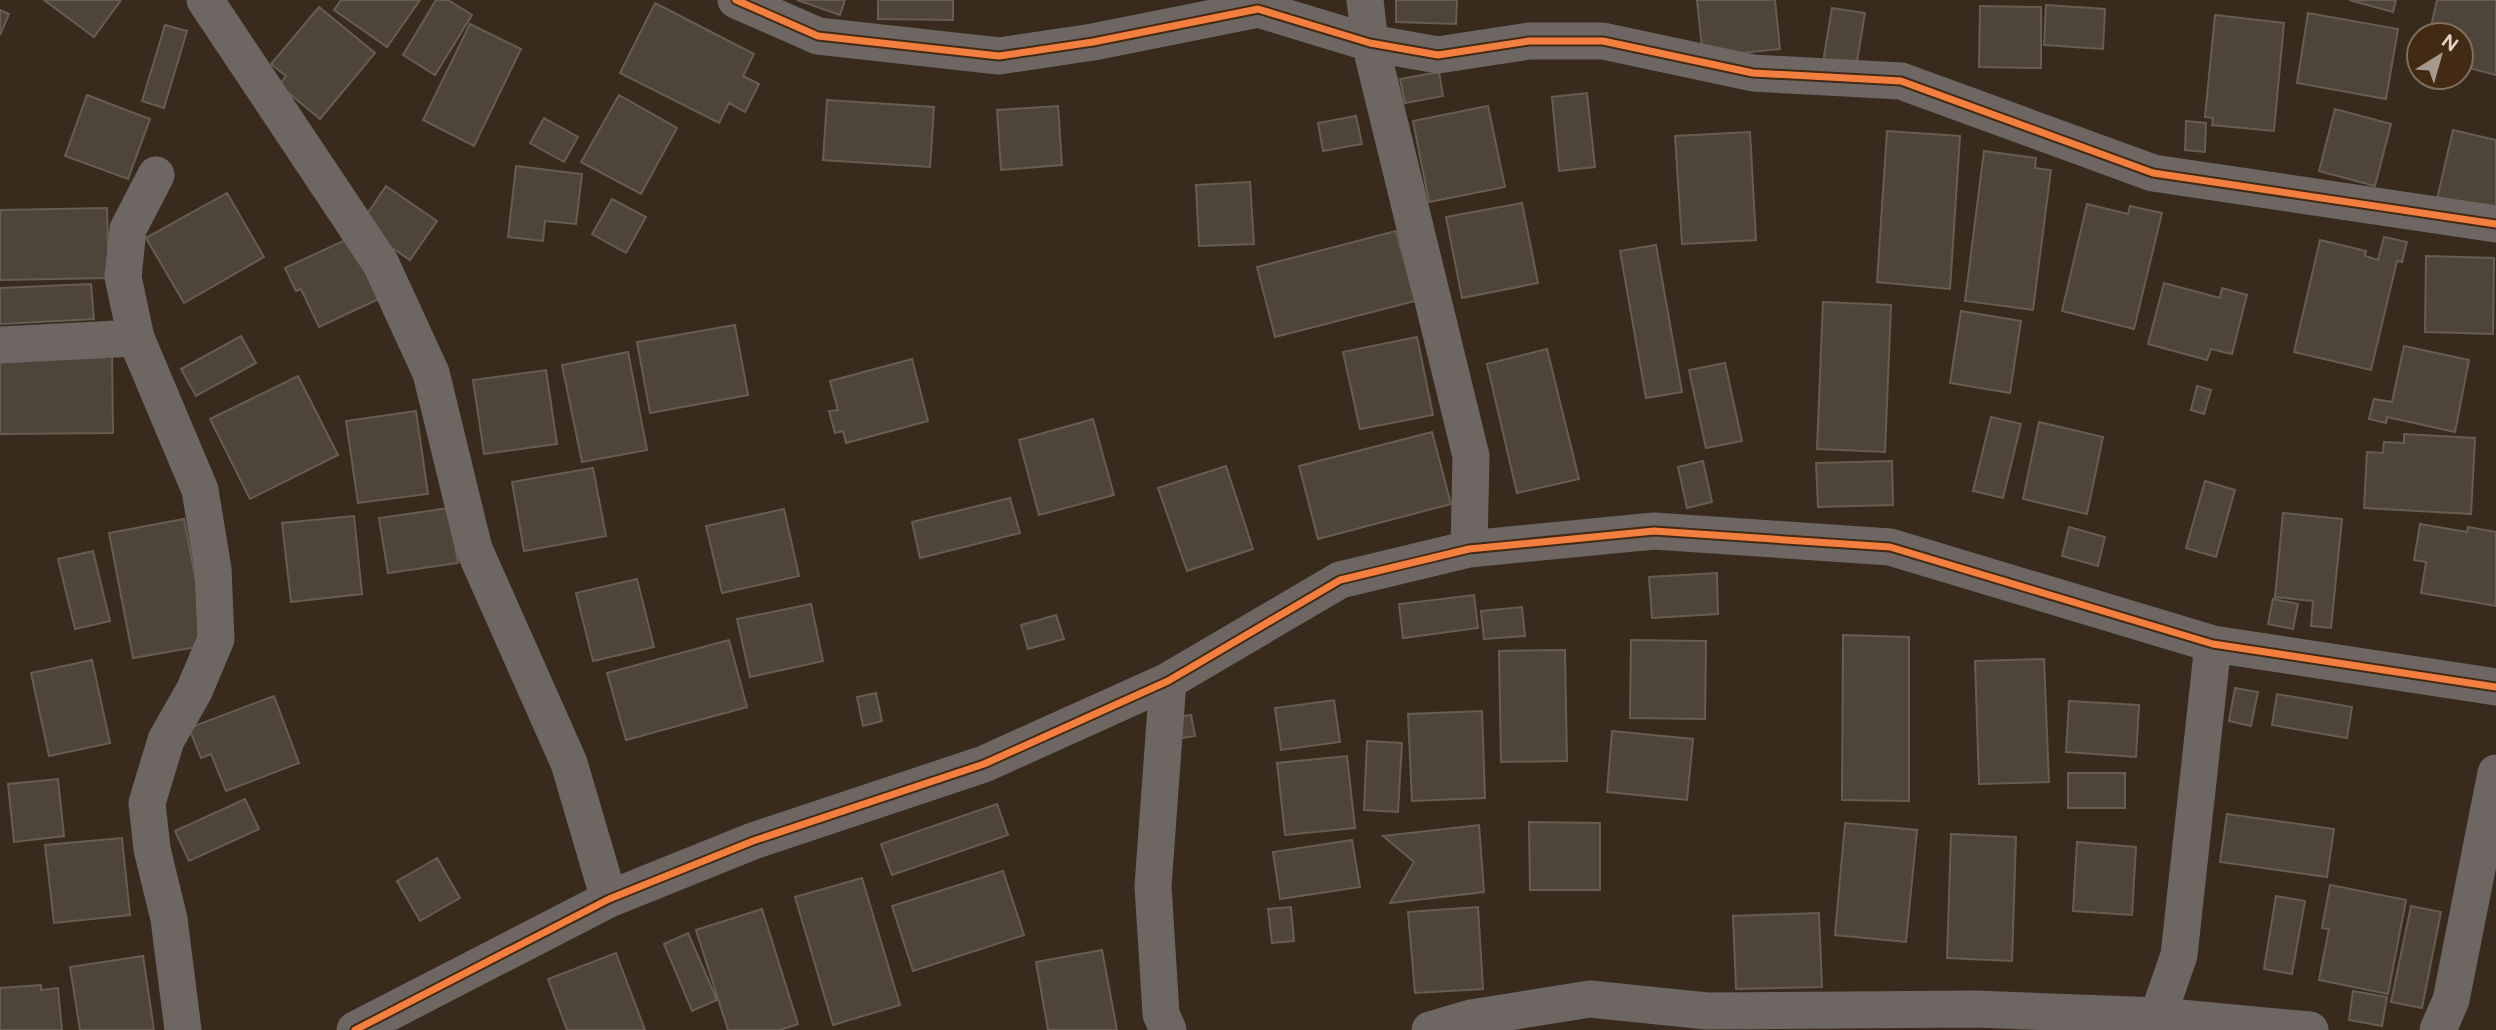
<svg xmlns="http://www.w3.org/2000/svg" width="2496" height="1030" font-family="Figtree,sans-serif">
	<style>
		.building { fill: #4f443a; stroke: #675c52; stroke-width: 2 }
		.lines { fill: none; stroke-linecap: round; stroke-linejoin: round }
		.street { stroke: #6d6663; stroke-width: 37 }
		.cycleway-casing { stroke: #422a14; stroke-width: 11 }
		.cycleway { stroke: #f27e40; stroke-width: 7 }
	</style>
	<rect width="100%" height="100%" fill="#382b1e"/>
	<path class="building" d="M44,0H121L94,37Z
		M341,0H420L387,47L334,10Z
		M436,0H448L472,15L435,75L403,55Z
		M797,0H845L840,15Z
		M878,0H953V20L878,19Z
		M1396,0H1457L1456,24L1396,22Z
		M1697,0H1775L1780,49L1703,57Z
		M2349,0H2396L2393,12Z
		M2437,0H2496V75L2461,66V35H2429Z
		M655,3L754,54L743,76L759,84L745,112L729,103L719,123L620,73Z
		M2046,5L2105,9L2103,49L2044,45Z
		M1980,6L2041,7V68L1979,67Z
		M319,7L375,53L320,119L279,85L286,76L271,64Z
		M1832,8L1865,13L1855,73L1822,68Z
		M0,10L9,14L0,35Z
		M2308,13L2398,29L2386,99L2297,83Z
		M2215,15L2284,23L2274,131L2212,125L2213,118L2205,117Z
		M470,24L521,49L474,146L423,120Z
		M165,25L187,31L164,108L142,101Z
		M1439,72L1443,96L1405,103L1400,79Z
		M1587,93L1595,167L1559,171L1552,97Z
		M87,95L150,119L128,179L65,156Z
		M619,95L677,128L641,194L581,162Z
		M827,100L934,107L930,167L823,160Z
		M1058,106L1062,165L1001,170L997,110Z
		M1488,106L1505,187L1429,202L1413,121Z
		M2335,109L2391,124L2375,186L2319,171Z
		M1356,116L1362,144L1323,151L1318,123Z
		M544,118L578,137L564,162L530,143Z
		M2186,121L2206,123L2205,152L2185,150Z
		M2453,130L2496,140V213L2437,199Z
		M1887,131L1960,136L1950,289L1877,282Z
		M1750,132L1756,240L1682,244L1675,136Z
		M1984,151L2036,158L2035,168L2051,170L2033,310L1965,301Z
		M516,166L582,174L576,224L545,221L543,241L508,237Z
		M1250,182L1254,244L1199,246L1196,185Z
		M386,186L437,221L410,260L359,226Z
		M227,193L264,257L184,303L146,238Z
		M612,199L646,217L626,253L592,234Z
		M1522,203L1538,283L1462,298L1446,217Z
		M2087,204L2128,214L2130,206L2162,213L2134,329L2062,311Z
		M107,208L109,278L0,280V210Z
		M1396,231L1415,301L1275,337L1257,267Z
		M354,236L383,297L319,327L301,289L296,291L285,268Z
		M2384,237L2407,242L2402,262L2397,261L2371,370L2294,352L2320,240L2366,251L2365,256L2378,260Z
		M1656,245L1682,392L1646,398L1620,251Z
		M2426,256L2494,258L2493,334L2425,332Z
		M2164,283L2220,298L2222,288L2247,295L2232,354L2211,349L2207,360L2148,344Z
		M91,284L94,319L0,324V288Z
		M1823,302L1891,305L1885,452L1817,449Z
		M1961,311L2021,321L2010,393L1950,383Z
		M735,325L748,395L650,413L637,342Z
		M241,336L256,363L196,396L181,369Z
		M1417,337L1433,415L1360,429L1343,352Z
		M2404,346L2469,360L2455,432L2387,417L2386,423L2369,419L2374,399L2392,402Z
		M1547,349L1579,479L1517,493L1487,364Z
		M628,352L647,450L582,462L562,365Z
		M112,353L113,433L0,434V354Z
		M912,359L928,421L846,443L843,431L835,433L829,411L838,410L830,381Z
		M1725,363L1742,441L1706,448L1689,370Z
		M546,370L557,444L484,454L473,380Z
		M298,376L338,455L250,499L210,419Z
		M2197,386L2211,390L2204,414L2191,410Z
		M416,411L428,494L358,503L346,421Z
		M1991,417L2021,424L2003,498L1973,491Z
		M1093,419L1114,495L1039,515L1019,440Z
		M2039,422L2103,437L2087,514L2023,499Z
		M1432,432L1451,504L1318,539L1299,466Z
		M2404,434L2475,438L2471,514L2364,508L2367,452L2383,453L2384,442L2404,443Z
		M1703,461L1712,502L1687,508L1678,467Z
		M1892,461L1893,505L1818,507L1816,463Z
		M1226,466L1253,549L1187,571L1158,488Z
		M593,468L606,536L524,551L512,482Z
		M2205,481L2235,490L2216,557L2186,548Z
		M1010,498L1020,533L920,558L912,522Z
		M449,508L458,563L388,573L379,518Z
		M784,509L799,576L722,593L706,526Z
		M2283,513L2342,519L2331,628L2311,626L2313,601L2275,597Z
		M354,516L362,594L291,602L282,523Z
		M184,519L208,645L133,658L109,533Z
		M2420,524L2467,532L2468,527L2496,532V606L2421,593L2426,562L2414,560Z
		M2069,527L2105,537L2098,566L2062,556Z
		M93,551L110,621L75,629L58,559Z
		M1717,573L1718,614L1652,618L1649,577Z
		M637,579L654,647L593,661L576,593Z
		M1474,595L1478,628L1403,638L1399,604Z
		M2273,599L2298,604L2293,629L2268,624Z
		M811,604L823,661L750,677L737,619Z
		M1522,607L1525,636L1484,639L1481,611Z
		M1056,615L1064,639L1028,649L1021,625Z
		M1843,635L1909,637V801L1842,800Z
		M729,640L747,707L626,740L607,673Z
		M1631,640L1706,641L1705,719L1630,718Z
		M1565,650L1567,761L1501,762L1499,651Z
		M2044,659L2049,782L1979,784L1975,661Z
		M92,660L110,743L49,756L31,673Z
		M2235,688L2258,692L2251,726L2229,721Z
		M876,693L882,721L863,726L857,697Z
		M2277,694L2352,707L2347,738L2272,725Z
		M274,696L299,763L226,791L211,754L201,758L189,728Z
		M1334,700L1340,742L1281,750L1275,708Z
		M2069,701L2139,705L2136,757L2066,752Z
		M1482,711L1485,798L1412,801L1408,714Z
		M1191,715L1195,736L1176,739L1172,718Z
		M1612,731L1693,739L1687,800L1607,792Z
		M1367,741L1402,743L1398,812L1364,810Z
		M1347,756L1355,828L1285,835L1277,763Z
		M2068,773H2125V808H2068Z
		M58,779L64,836L14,842L8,784Z
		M245,799L259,829L189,861L175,831Z
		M997,804L1008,835L892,875L881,844Z
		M2227,814L2334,829L2327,877L2220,862Z
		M1529,822L1600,823V890H1530Z
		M1845,823L1917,830L1906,942L1835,935Z
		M1479,825L1484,892L1390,903L1414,862L1383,836Z
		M1951,834L2016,837L2012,961L1947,958Z
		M122,838L130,915L54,923L45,845Z
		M1352,840L1360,887L1280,899L1273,852Z
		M2077,842L2136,847L2132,915L2073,911Z
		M437,858L460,898L420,921L397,881Z
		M1003,871L1024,935L913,971L892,906Z
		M862,878L900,1005L833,1025L795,897Z
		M2330,885L2406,900L2388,994L2319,980L2329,929L2322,928Z
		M2276,896L2305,901L2292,974L2264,969Z
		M2411,906L2441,912L2422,1008L2391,1002Z
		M1291,907L1294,941L1272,943L1268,909Z
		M1478,907L1483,989L1415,993L1408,912Z
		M762,909L798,1024L780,1030H728L696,930Z
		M1819,913L1822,987L1736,989L1733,916Z
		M688,933L717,1000L692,1011L664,944Z
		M1102,950L1117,1030H1048L1036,962Z
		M616,953L645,1030H567L548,979Z
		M143,956L154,1030H80L70,967Z
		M41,985V990L58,988L62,1030H0V988Z
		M2353,991L2387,997L2382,1026L2349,1020Z"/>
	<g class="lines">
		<path class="street" d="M205,0L381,264L431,373L474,549L569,763L609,899
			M736,0L818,36L999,56L1093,42L1258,9L1370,43L1438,55L1529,41H1603L1753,73L1901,81L2153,173L2496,224
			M1365,0L1370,43L1471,456L1469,549
			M156,175L128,229L123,277L136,338L200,490L213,569L216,639L194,691L166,740L147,803L152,849L169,919L183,1030
			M0,345L136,338
			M355,1030L609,899L753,841L984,764L1168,681L1340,580L1469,549L1654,531L1890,547L2213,644L2496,687
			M1168,1030L1161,1014L1153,886L1168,681
			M1430,1030L1471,1018L1590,999L1707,1011L1976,1009L2159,1016L2310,1030
			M2153,1030L2179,955L2213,644
			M2438,1030L2451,1000L2496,773"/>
		<defs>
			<path id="cycleway" d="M736,0L818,36L999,56L1093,42L1258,9L1370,43L1438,55L1529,41H1603L1753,73L1901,81L2153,173L2496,224
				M355,1030L609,899L753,841L984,764L1168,681L1340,580L1469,549L1654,531L1890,547L2213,644L2496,687"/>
		</defs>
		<use href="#cycleway" class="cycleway-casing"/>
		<use href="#cycleway" class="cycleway"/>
	</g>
	<g transform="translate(2440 56) rotate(37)"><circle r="33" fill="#422a14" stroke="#826d5b" stroke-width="2"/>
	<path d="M0-5L12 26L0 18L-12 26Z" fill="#a6988b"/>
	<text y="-10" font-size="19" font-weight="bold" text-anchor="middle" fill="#e2d2c5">N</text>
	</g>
</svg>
